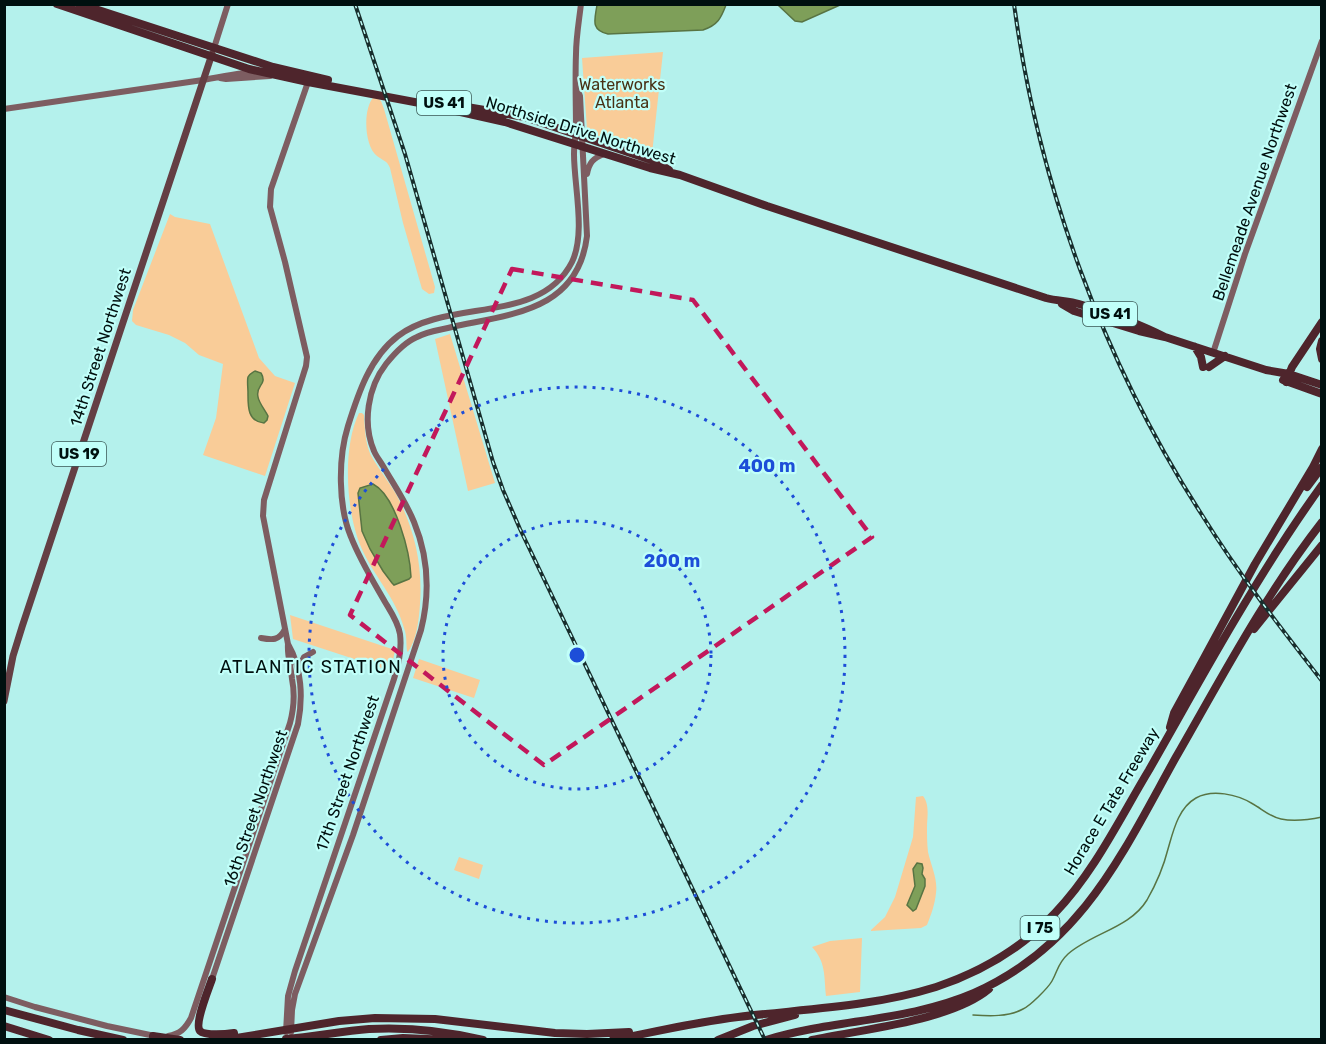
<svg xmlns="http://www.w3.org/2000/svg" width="1326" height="1044" font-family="Rubik,sans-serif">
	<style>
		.green { fill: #f9cc98 }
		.water { fill: #7e9f59; stroke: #587443; stroke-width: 1.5 }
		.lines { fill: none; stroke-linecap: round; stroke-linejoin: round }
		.stream { stroke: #587443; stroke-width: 1.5 }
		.secondary { stroke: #7d5d61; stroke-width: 6 }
		.primary { stroke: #643f44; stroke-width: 7 }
		.highway { stroke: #4e252c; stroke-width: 8 }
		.rail-casing { stroke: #182e2d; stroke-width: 4 }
		.rail { stroke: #c1fff9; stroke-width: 1.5; stroke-dasharray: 4.5; stroke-linecap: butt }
		.marked { fill: none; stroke: #c2185b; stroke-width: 4.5; stroke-dasharray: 12 8; stroke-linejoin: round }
		.ring { fill: none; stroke: #1d4ed8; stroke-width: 3; stroke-dasharray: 3 6 }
		.labels { text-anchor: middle; stroke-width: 4.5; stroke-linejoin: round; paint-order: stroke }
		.shield { fill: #c1fff9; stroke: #3a5855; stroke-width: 1.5 }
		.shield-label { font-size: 15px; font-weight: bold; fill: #00100f }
		.park-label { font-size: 16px; fill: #483115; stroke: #c1fff9 }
		.street-label { font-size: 16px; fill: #00100f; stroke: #c1fff9 }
		.neighbourhood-label { font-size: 18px; letter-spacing: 1.5px; fill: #00100f; stroke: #c1fff9 }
		.centre { fill: #1d4ed8; stroke: #c1fff9; stroke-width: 3 }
		.ring-label { font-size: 18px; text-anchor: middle; font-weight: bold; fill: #1d4ed8; stroke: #c1fff9; stroke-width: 4.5; stroke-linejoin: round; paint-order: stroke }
	</style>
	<rect width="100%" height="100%" fill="#b4f1ec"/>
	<path class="green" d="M663,52L652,154L590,133L587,129L582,58Z
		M373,98H378L381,101L384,109L435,287L434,293L429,294L422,289L403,223L390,168C387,160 383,161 377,156C364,146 363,109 373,98Z
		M170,214L175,217L210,224L259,358L275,376L295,383L265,476L203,455L216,418L223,364L199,355L185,343L169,335L136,325L132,321L133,310Z
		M450,334L495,483L468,491L435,339Z
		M359,413H362L364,415C365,430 365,446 373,459C380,471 389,482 396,494C414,528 423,564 420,604C419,619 417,639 408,652L407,651C406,643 407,635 404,628C396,598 373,575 361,547C346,512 342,448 359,413Z
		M290,615L395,650L391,671L293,639Z
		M419,659L480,680L474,698L413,678Z
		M923,796C930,805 927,817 927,828C927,835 927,844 928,852C931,866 938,879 936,893C935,904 931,915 927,925L921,928L871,931V930L885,917L895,897L913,837L916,797Z
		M459,857L483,865L479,879L454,870Z
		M862,938L860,992L826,996C824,976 826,962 812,947L830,941Z"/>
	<path class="water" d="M597,5V4L726,5C721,18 718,25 703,30L608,34C590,30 595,19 597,5Z
		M778,5H840L802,22L795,21Z
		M255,371L261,373C268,385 255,385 258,397C259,403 265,410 268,416L267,420L264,423C247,421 248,406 248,392C248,388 247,381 248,377C250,373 252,373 255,371Z
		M373,484C396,496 410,553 411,577L409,579L394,585L392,583L383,571L370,549L362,531L358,493L360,488Z
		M917,863L922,864L923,868L922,874L925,879V886L916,909L913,911L907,905L915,886L913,869Z"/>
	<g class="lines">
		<path class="stream" d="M973,1015C989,1016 1009,1017 1023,1009C1030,1006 1048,988 1052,981C1058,970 1058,963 1068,954C1092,933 1130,928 1147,900C1155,886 1164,865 1168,849C1173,832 1178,808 1196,798C1212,789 1237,794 1253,804C1262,809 1270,817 1281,819C1295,822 1308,820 1322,817"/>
		<path class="secondary" d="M214,48L228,4
			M220,78L226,79L270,76
			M4,109L203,80C219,77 235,74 252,72
			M587,174C589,163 593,158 604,154
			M1213,353L1245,254L1322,41
			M261,638C272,640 279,641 285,629
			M298,669L304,657L313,652
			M211,979H212L298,724C303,698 302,668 288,644
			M4,997L35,1007L107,1026L155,1036
			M286,1032L288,996L295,971L394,679C399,664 402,650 400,634C398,622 391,612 385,602C373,581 360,560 351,537C338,506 338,458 348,426C358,394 370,357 398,336C448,298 540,325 572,262C586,233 574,186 574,154C574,146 575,139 576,131C576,106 575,80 576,54C576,38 579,21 581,4
			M291,1032L292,1010L295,994L353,835L421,630C430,594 428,556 414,522C406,502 394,485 383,466C380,461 376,456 374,451C362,423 368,387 386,364C394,354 405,342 417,337C428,331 440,330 452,327C511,314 578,311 587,236L580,96L577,88
			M168,1036C180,1034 185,1029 191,1018L290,723C294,708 295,694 292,679C291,667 287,656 288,644L263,516L264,500L306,366L307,357L285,262L270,207L271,189L308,82"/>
		<path class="primary" d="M4,701L13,656L22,627L212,54"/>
		<path class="highway" d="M57,4L249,69L308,82L425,104L505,122L650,168L680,175L767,206L1046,298C1057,301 1069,301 1079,304C1109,313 1138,323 1165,337
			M80,4L273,67L328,80
			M461,106L525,117L654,161L669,170
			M1062,304L1074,311L1139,331L1165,337L1266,370L1289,374L1322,385
			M1322,341L1320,349L1322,359
			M1195,347L1201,357L1203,367
			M1209,367L1225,356
			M1283,380L1322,394
			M1286,382L1292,367L1322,322
			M1307,487L1322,467
			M1254,629L1322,545
			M1170,727L1174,713L1203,660L1255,564L1313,467L1322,449
			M212,979C209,988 194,1024 200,1031C205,1036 227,1034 234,1033
			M4,1010L78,1030L123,1040
			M4,1026L49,1040
			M153,1036L180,1040
			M286,1039C314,1037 341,1031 369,1029C407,1027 446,1031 483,1040
			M224,1040L339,1021L375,1018L435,1019L555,1033L587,1034L629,1032
			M381,1040L403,1038L451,1040
			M613,1040C654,1032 696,1022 738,1017C803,1009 872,1007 936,987C981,972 1023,947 1055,913C1095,871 1120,818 1149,770C1180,716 1210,661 1242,608C1267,566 1293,525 1322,485
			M718,1040L753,1026L795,1015
			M766,1040C834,1019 907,1022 974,993C1082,945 1122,854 1176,757C1222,677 1265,595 1322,522
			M812,1040C862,1029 951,1021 989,989"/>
		<defs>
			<path id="rail" d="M355,4L405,154L493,462L503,490L520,529L765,1040
				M1014,4C1038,184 1104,363 1202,515C1238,573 1280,627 1322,681"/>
		</defs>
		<use href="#rail" class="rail-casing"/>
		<use href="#rail" class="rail"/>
	</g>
	<path class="marked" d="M512,269L693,300L872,537L544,765L350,615Z"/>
	<g class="ring">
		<circle cx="577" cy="655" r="134"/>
		<circle cx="577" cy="655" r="268"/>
	</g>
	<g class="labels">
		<g class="shield">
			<rect x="417" y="91" width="54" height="24" rx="4.5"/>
			<rect x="1083" y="302" width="54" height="24" rx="4.5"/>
			<rect x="52" y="442" width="54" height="24" rx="4.5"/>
			<rect x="1020.5" y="916" width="39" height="24" rx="4.5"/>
		</g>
		<g class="shield-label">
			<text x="444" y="108">US 41</text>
			<text x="1110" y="319">US 41</text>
			<text x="79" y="459">US 19</text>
			<text x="1040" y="933">I 75</text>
		</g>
		<g class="park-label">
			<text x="622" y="90">Waterworks<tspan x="622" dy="18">Atlanta</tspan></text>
		</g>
		<g class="street-label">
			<text transform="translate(581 130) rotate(17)" y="6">Northside Drive Northwest</text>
			<text transform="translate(1254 192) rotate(-71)" y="6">Bellemeade Avenue Northwest</text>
			<text transform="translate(100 347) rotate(-72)" y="6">14th Street Northwest</text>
			<text transform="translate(347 773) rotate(-71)" y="6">17th Street Northwest</text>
			<text transform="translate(1111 801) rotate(-59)" y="6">Horace E Tate Freeway</text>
			<text transform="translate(255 808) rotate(-71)" y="6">16th Street Northwest</text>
		</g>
		<g class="neighbourhood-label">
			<text x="311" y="673">ATLANTIC STATION</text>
		</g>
	</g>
	<circle cx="577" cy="655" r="9" class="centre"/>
	<g class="ring-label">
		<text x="767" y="472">400 m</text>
		<text x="672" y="567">200 m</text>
	</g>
	<rect width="1326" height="1044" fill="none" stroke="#00100f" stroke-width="12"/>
</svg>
